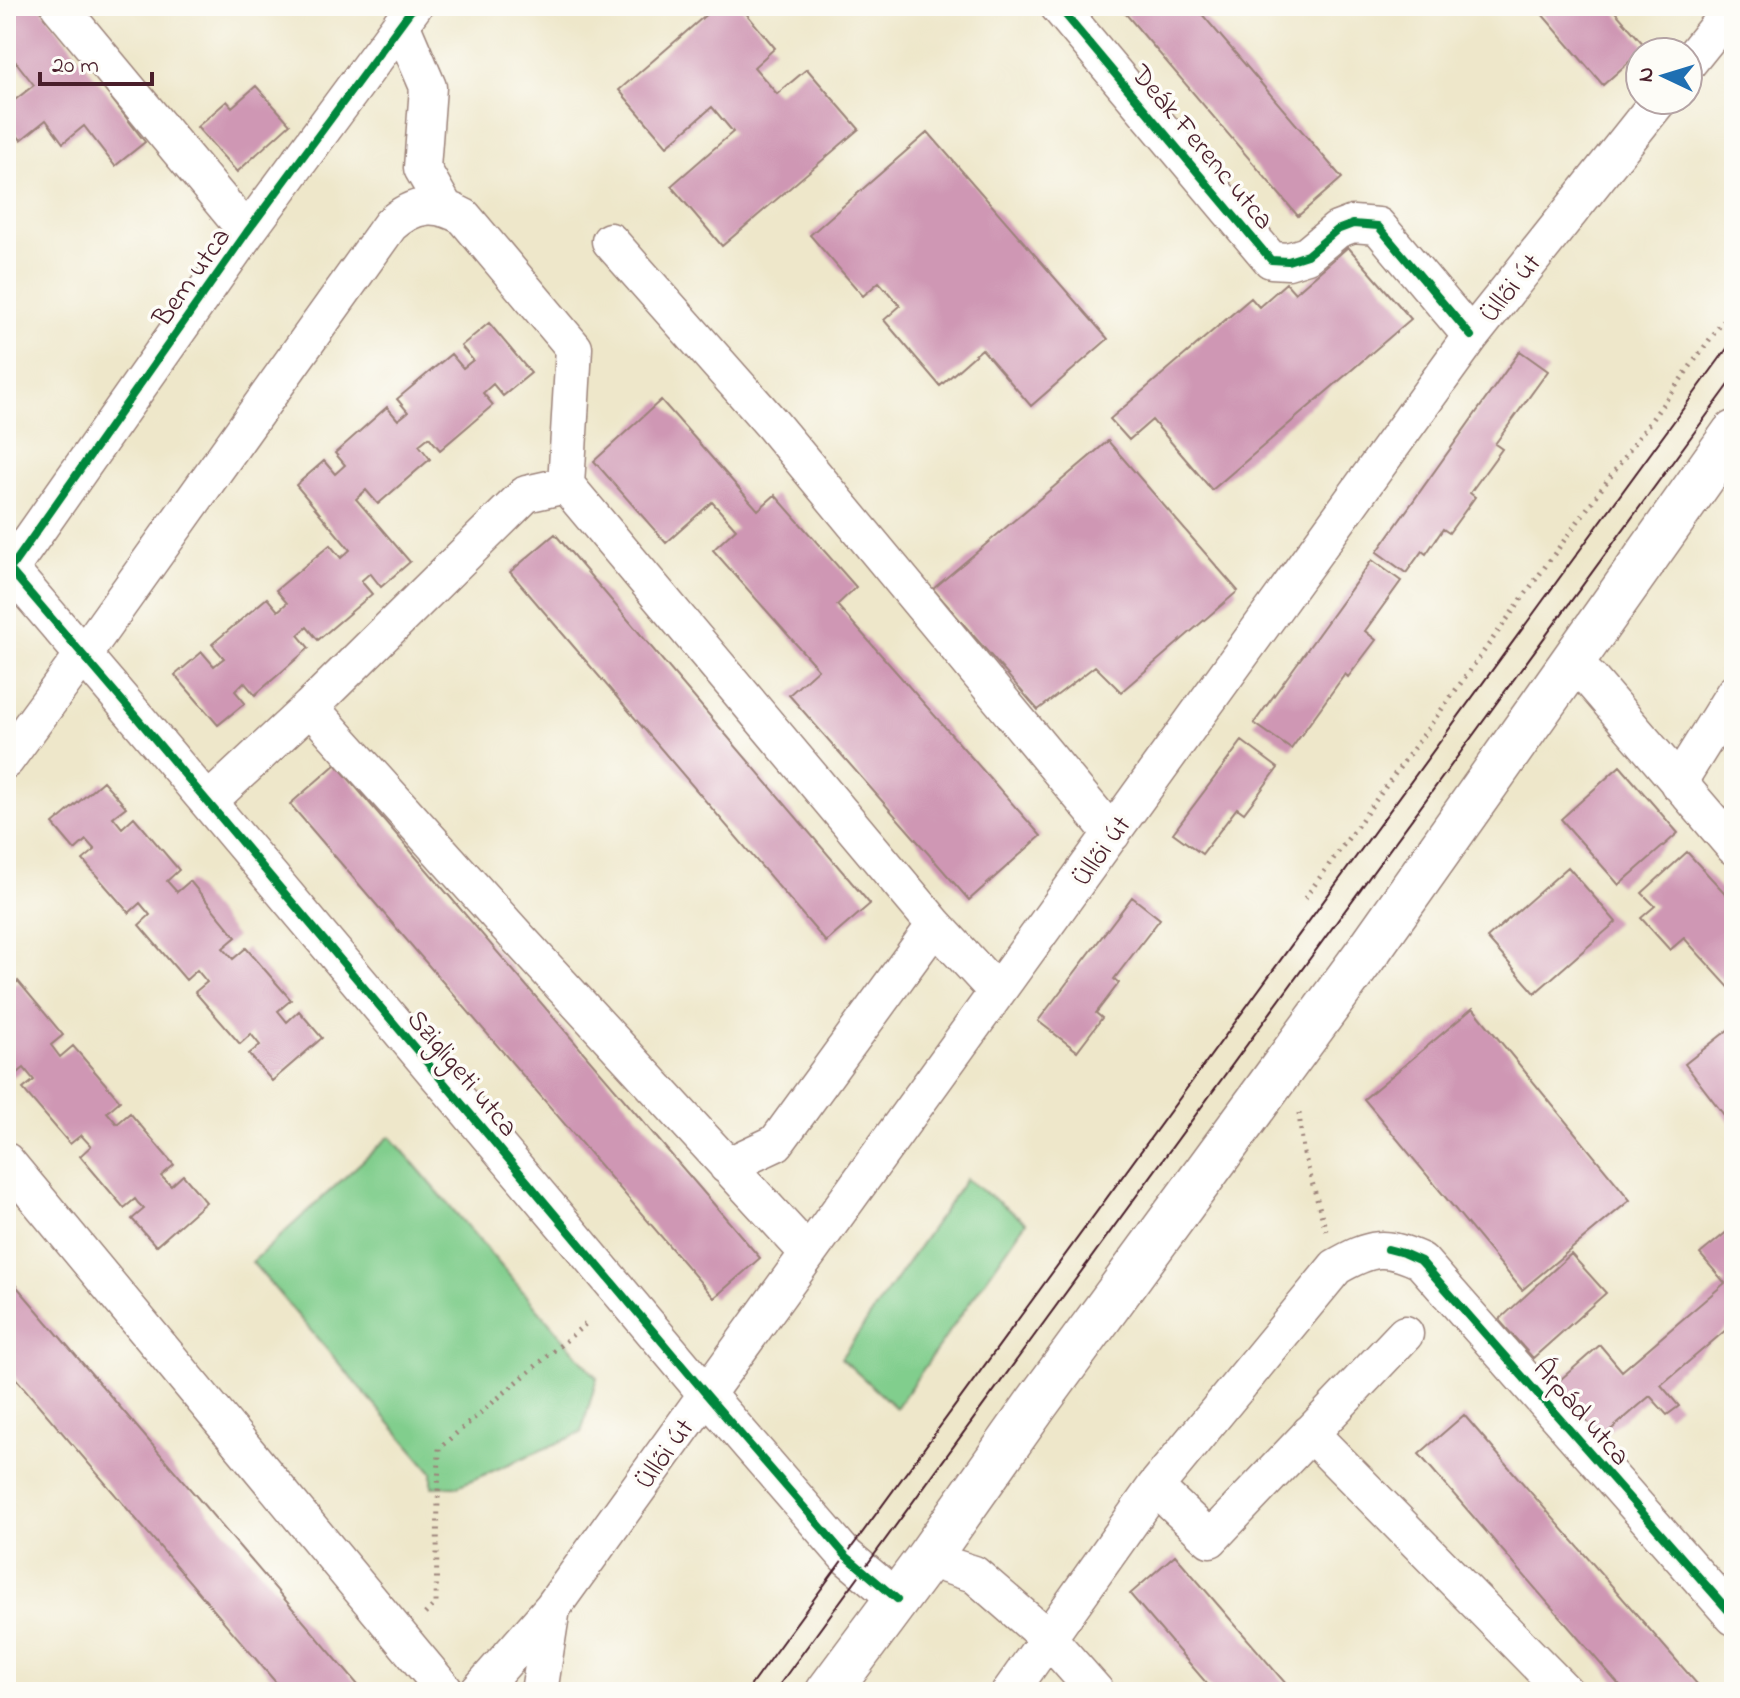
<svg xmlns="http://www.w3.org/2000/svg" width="1740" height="1698" font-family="'Indie Flower',sans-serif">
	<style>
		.green { fill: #81ce8d; stroke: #66765c; stroke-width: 2 }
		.building { fill: #cf97b4 }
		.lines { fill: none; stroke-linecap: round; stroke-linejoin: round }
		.minor-casing { stroke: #9c837a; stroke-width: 39 }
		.major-casing { stroke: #9c837a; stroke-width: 47 }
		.path { stroke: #9c837a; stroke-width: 5; stroke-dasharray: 2 6; stroke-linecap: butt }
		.minor { stroke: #fff; stroke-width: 36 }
		.major { stroke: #fff; stroke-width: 44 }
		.tram { stroke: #4a1f2b; stroke-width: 2 }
		.cycleway-casing { stroke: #fdfcf7; stroke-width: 13 }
		.cycleway { stroke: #00873e; stroke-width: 8 }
		.labels { text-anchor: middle; stroke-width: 7; stroke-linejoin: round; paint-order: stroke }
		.street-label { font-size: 28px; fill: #4a1f2b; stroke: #fdfcf7 }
	</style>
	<rect width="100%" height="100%" fill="#fdfcf7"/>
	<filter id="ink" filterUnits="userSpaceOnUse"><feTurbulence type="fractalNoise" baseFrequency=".0125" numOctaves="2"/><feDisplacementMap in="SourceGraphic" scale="16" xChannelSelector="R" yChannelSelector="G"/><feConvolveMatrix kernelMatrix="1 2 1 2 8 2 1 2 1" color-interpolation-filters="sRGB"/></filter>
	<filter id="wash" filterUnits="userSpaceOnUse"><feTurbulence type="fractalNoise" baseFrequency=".006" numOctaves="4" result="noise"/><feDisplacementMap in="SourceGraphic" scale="32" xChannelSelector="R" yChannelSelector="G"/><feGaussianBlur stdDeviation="1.8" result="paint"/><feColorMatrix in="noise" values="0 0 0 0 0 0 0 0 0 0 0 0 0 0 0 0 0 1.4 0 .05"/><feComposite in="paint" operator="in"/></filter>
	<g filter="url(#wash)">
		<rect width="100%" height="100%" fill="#eee7ca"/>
		<path class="green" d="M390,1136L597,1378L581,1433L458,1486L432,1487V1472L252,1262Z
			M966,1179L1026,1222L896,1408L841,1358Z"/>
		<g id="blocks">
			<path class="building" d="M6,6H40L145,142L115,166L84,126L63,143L46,120L21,140L6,121V107L34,85L16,62L6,69Z
				M716,6H740L775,48L754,67L777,94L807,69L859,129L722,246L671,186L733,132L712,107L667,146L619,90Z
				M1119,6H1195L1342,178L1298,216Z
				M1535,6H1610L1646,47L1603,85Z
				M256,86L290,124L237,172L197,127L227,101L232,107Z
				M928,132L1108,339L1031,406L982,349L940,386L884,320L900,306L879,282L863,296L810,235Z
				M1348,247L1411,319L1212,490L1152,420L1129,440L1110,419L1251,298L1259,307L1286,283L1295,293Z
				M489,323L531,373L503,396L493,384L483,393L493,405L440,450L429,437L419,445L430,459L378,504L366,490L356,499L410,562L381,587L370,573L361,581L372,594L318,640L307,627L298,635L309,648L255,695L244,682L235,691L245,703L218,725L175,675L202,652L214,666L224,658L212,644L267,598L278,611L287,603L276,590L330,545L341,558L350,550L296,485L324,461L335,474L345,465L335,453L387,407L398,420L408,412L397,399L451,354L463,368L473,360L461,346Z
				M1520,351L1548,371L1495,444L1502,449L1470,493L1475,497L1449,533L1443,529L1426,554L1422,551L1406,573L1377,552Z
				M661,400L758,510L775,495L856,587L837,605L1041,836L969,900L789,695L818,669L713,550L736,529L712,502L666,543L594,461Z
				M1108,441L1238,591L1121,692L1095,666L1038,710L933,589Z
				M555,534L870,904L826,942L510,572Z
				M1372,560L1401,581L1365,631L1376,640L1348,677L1345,674L1291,749L1254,723Z
				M1242,741L1278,768L1244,813L1237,808L1202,854L1173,833Z
				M336,764L760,1258L714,1298L290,804Z
				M1620,766L1678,833L1619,885L1561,819Z
				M103,781L126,807L113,817L122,828L134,817L179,870L167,881L177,892L190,881L236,937L223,948L233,959L246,948L291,1000L278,1011L287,1022L299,1011L322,1038L272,1081L249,1054L260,1045L251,1034L240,1044L195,992L207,982L197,970L186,980L139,925L150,915L140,903L129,913L83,860L95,850L86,840L75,850L53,824Z
				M1687,852L1734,903V993L1684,938L1670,950L1641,918L1655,906L1642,893Z
				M1568,867L1616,922L1535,993L1487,938Z
				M1132,897L1160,919L1114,979L1119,983L1096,1013L1102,1018L1077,1051L1038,1021Z
				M18,981L63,1035L51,1045L60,1057L73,1046L120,1101L107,1112L117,1124L130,1113L174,1165L161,1176L171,1186L183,1175L206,1202L156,1246L132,1219L144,1209L138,1203L135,1199L124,1208L80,1156L91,1146L81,1135L70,1144L23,1089L34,1080L24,1068L13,1077L6,1069V992Z
				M1473,1008L1630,1200L1522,1290L1364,1099Z
				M1734,1025V1128L1685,1064Z
				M1728,1231L1734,1238V1323L1661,1385L1679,1406L1667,1415L1650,1396L1599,1440L1553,1386L1600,1345L1622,1371L1725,1283L1700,1254Z
				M1571,1254L1606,1293L1533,1358L1499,1320Z
				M6,1274L364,1692H284L6,1367Z
				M1464,1415L1507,1465L1704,1692H1625L1419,1454Z
				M1175,1555L1293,1692H1214L1130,1594Z
				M6,1676L20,1692H6Z"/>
		</g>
	</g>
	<g filter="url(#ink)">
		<use href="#blocks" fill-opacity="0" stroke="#9c837a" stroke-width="2"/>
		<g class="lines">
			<defs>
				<path id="minor" d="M59,6L247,232
					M1058,6L1271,260L1288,261L1307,255L1337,230L1353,224L1378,226L1471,336
					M401,24L428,87L422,168L445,208
					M1688,63L1721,22
					M610,241L772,424L1112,834
					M6,565L137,718L706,1394L846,1556L897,1599
					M6,575L247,232L414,6
					M1571,662L1590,679L1734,847
					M310,707L519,939L808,1253
					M6,760L83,655L390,225C414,203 436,201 464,217L574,348L566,485L935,925L997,992
					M1678,783L1734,693
					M208,802L310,707L526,494L566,485
					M6,1161L446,1692
					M727,1166L776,1143L935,925
					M1310,1433L1565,1692
					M1155,1487L1210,1539L1405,1334
					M927,1559L974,1574L1049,1639L1096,1692
					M478,1692L552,1608
					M539,1692L552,1608L1471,336L1659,100
					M1010,1692L1155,1487L1336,1267C1371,1247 1385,1244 1421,1261L1734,1617"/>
				<path id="major" d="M828,1692L927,1559L1037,1403L1371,947L1734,433"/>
			</defs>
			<use href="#minor" class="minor-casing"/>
			<use href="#major" class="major-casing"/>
			<path class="path" d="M1305,898L1734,306
				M1299,1113L1303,1150L1326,1231
				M425,1614L436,1603L439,1448L589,1321"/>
			<use href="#minor" class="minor"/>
			<use href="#major" class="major"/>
			<path class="tram" d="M746,1692L1734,339
				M774,1692L1734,378"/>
			<defs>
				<path id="cycleway" d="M1058,6L1271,260L1288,261L1307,255L1337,230L1353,224L1378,226L1471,336
					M6,565L137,718L706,1394L846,1556L897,1599
					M6,575L247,232L414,6
					M1388,1249L1403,1253L1421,1261L1734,1617"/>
			</defs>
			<use href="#cycleway" class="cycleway-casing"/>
			<use href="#cycleway" class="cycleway"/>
		</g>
	</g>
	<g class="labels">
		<g class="street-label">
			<text transform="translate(1204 146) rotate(50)" y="10">Deák Ferenc utca</text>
			<text transform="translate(190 276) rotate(-55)" y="10">Bem utca</text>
			<text transform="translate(1509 287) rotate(-51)" y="10">Üllői út</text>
			<text transform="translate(1100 850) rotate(-54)" y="10">Üllői út</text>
			<text transform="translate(464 1072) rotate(50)" y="10">Szigligeti utca</text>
			<text transform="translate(1583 1411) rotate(49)" y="10">Árpád utca</text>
			<text transform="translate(663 1453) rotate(-54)" y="10">Üllői út</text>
		</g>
	</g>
	<rect width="1740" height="1698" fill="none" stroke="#fdfcf7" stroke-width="32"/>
	<g transform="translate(1664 76) rotate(274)"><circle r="38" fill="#fdfcf7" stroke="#b5a4a5" stroke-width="2"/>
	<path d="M0-6L14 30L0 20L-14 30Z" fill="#1f6fb2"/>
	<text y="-12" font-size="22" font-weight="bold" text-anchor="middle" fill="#4a1f2b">N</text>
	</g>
	<path d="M40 72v12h112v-12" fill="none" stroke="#4a1f2b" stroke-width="4"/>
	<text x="52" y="72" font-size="24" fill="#4a1f2b" stroke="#fdfcf7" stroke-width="6" paint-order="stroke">20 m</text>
</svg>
